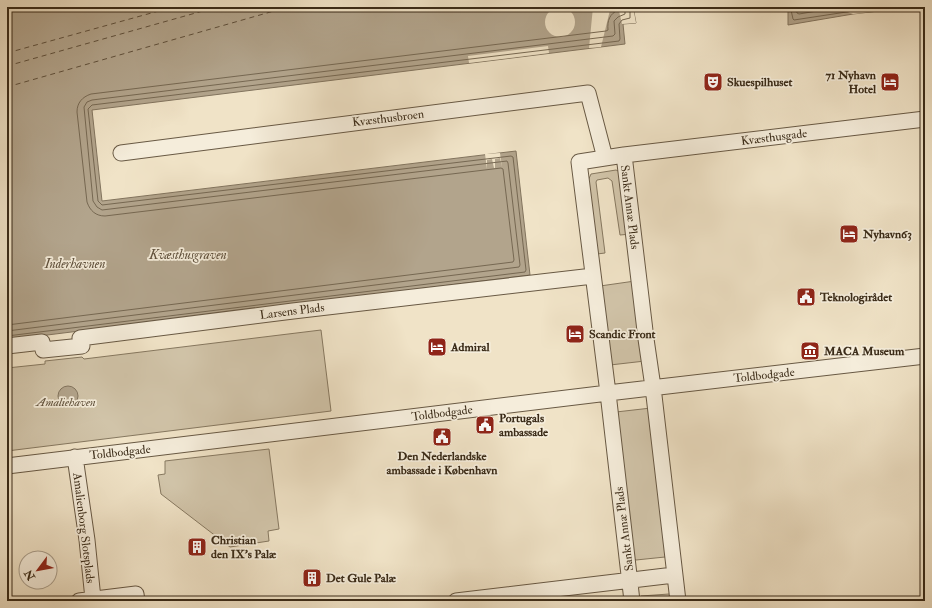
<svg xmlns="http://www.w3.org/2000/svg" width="932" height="608" font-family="'IM FELL Double Pica',serif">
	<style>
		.green { fill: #d1c4a9; stroke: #867860 }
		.water { fill: #b2a48c; stroke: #82745e }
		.pier { fill: #f0e3c7 }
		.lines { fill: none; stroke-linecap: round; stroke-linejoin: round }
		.shore { stroke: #766852; stroke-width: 1 }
		.ferry { stroke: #5e4f3b; stroke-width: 1; stroke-dasharray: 5 4; stroke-linecap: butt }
		.minor-casing { stroke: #685944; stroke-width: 17 }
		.minor { stroke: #f5eddb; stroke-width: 15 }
		.labels { text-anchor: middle; stroke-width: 3.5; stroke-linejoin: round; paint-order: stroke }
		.poi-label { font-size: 12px; font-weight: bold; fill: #3a2b18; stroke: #f5eddb; text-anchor: start }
		.street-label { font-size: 12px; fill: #3a2b18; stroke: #f5eddb }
		.park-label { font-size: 12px; font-style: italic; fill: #60513c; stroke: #f5eddb }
		.water-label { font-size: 13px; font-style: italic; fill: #5e4f3b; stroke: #f5eddb }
	</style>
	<rect width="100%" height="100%" fill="#f0e3c7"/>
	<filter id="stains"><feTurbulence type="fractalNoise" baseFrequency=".005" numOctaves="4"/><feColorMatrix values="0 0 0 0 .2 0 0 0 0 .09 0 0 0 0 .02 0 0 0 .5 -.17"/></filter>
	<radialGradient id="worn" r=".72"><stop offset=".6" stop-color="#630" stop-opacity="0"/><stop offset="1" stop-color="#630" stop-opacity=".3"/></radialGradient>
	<path class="green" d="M616,170L623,173L631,234L620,235L612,181L608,178L597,180L596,182L605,253L597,254L588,181L591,174Z
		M635,281L645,361L610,365L600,286Z
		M321,330L331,411L7,451V368L45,364V361L82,357L84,359Z
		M651,408L669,552L665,557L636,560L632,557L616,412Z
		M269,449L279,529L268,531L269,541L230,547L161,494L158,475L165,474V461Z
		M669,594L673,597L674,601H637L641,596Z"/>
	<path class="water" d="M7,7H633L636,23L623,24L625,44L92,110L102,201L516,151L530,275L7,340Z
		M785,7H912L853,14L788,25V11L786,10Z
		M58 396a10 10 0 1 1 20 0a10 10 0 1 1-20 0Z"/>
	<path class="pier" d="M545 22a15 15 0 1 1 30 0a15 15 0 1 1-30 0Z
		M593,7H633L636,23L622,24L619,11L610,10L601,47L589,48Z
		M834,7H874L881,11L853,14Z
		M548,46L549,53L469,63L468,56Z
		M500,153L502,167L500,158L495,159V168H494L492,159L487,160V169L485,154Z"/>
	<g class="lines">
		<path class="shore" d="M790,7L791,10L793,19L794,20L879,7
			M796,7L797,13L799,14L841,7
			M7,325L513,262L514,260L503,169L501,168L105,216C96,216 90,211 87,202L77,112C77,103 82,97 91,94L606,31L608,30C607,20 610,14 618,10L619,7
			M7,331L519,267L520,265L508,163L507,161L102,210L97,207L93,201L84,107L87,102L92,100L613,36L615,34L614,21L618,17L625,14V7
			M7,336L525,272L526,270L513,157L511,156L102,205L98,201L88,109L92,105L619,41L620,39L619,24L622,20L630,18V7"/>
		<path class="ferry" d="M7,53L173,7
			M7,66L217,7
			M7,87L288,7"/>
		<defs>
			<path id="minor" d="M121,153L588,93L605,158
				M624,155L646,339L653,387L678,601
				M7,346L42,342L43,350L82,346L80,338L293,311L593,276
				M75,457L87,540L93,599
				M7,466L608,393L925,356
				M79,601L136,594L137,601
				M456,601L674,575
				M632,601L608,393L579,162L624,155L925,119"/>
		</defs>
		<use href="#minor" class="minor-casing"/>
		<use href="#minor" class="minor"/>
	</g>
	<defs>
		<symbol id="theatre-square" viewBox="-11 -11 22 22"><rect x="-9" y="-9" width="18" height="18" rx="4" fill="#8f2418" stroke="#f5eddb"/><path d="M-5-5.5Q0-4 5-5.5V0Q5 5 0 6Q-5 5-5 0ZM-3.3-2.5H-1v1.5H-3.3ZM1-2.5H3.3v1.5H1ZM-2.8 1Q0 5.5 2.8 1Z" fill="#fff"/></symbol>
		<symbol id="hotel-square" viewBox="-11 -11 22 22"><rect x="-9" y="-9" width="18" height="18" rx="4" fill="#8f2418" stroke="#f5eddb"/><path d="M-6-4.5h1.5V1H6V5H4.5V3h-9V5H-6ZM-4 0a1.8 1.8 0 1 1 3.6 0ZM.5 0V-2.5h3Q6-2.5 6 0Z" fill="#fff"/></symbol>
		<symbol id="civic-square" viewBox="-11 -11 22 22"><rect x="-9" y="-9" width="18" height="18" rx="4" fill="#8f2418" stroke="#f5eddb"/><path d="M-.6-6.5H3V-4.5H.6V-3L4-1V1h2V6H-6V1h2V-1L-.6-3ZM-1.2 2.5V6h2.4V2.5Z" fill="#fff"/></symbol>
		<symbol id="museum-square" viewBox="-11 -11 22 22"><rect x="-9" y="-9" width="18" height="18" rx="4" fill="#8f2418" stroke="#f5eddb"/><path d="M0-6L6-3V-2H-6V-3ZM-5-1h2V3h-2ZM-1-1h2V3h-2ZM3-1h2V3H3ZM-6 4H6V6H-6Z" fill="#fff"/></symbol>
		<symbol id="building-square" viewBox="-11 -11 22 22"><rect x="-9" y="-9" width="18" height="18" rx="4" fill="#8f2418" stroke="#f5eddb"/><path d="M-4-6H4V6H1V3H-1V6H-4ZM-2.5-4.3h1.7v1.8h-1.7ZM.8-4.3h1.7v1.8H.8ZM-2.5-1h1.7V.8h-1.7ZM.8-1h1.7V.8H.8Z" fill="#fff"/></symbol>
	</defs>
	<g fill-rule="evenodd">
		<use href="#theatre-square" x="702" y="71" width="22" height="22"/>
		<use href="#hotel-square" x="879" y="71" width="22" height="22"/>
		<use href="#hotel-square" x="838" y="223" width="22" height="22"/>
		<use href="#civic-square" x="795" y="286" width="22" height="22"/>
		<use href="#hotel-square" x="564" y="323" width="22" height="22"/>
		<use href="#hotel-square" x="426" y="336" width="22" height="22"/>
		<use href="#museum-square" x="799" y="340" width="22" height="22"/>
		<use href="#civic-square" x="474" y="414" width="22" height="22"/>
		<use href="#civic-square" x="431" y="426" width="22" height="22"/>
		<use href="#building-square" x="186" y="536" width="22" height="22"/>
		<use href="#building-square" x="301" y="567" width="22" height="22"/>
	</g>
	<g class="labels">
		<g class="poi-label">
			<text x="876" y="79" text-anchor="end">71 Nyhavn<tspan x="876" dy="14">Hotel</tspan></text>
			<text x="727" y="86">Skuespilhuset</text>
			<text x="863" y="238">Nyhavn63</text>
			<text x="820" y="301">Teknologirådet</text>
			<text x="589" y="338">Scandic Front</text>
			<text x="451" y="351">Admiral</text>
			<text x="824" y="355">MACA Museum</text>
			<text x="499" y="422">Portugals<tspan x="499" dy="14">ambassade</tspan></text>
			<text x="442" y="460" text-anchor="middle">Den Nederlandske<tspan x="442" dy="14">ambassade i København</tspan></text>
			<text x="211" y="544">Christian<tspan x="211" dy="14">den IX's Palæ</tspan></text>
			<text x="326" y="582">Det Gule Palæ</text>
		</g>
		<g class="street-label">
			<text transform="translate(388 118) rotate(-7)" y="4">Kvæsthusbroen</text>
			<text transform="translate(774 137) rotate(-7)" y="4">Kvæsthusgade</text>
			<text transform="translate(630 207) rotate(83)" y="4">Sankt Annæ Plads</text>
			<text transform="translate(292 311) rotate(-7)" y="4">Larsens Plads</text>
			<text transform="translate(764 375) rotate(-6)" y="4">Toldbodgade</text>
			<text transform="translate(442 413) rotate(-7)" y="4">Toldbodgade</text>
			<text transform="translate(120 452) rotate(-6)" y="4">Toldbodgade</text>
			<text transform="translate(84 528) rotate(83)" y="4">Amalienborg Slotsplads</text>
			<text transform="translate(624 529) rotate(-97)" y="4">Sankt Annæ Plads</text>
		</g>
		<g class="park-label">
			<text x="66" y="406">Amaliehaven</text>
		</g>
		<g class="water-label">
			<text x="188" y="259">Kvæsthusgraven</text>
			<text x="75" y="268">Inderhavnen</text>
		</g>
	</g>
	<rect width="932" height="608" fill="none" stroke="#f0e3c7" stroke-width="24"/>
	<rect x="8" y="8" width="916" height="592" fill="none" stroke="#3a2b18" stroke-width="2"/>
	<rect x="12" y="12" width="908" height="584" fill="none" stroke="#3a2b18"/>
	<g transform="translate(38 570) rotate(238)"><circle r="19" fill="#f5eddb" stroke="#aa9f8d"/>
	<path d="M0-3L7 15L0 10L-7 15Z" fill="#8f2418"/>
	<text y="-6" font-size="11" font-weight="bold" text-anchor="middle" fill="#3a2b18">N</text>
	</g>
	<rect width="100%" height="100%" filter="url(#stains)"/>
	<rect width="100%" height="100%" fill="url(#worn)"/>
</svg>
